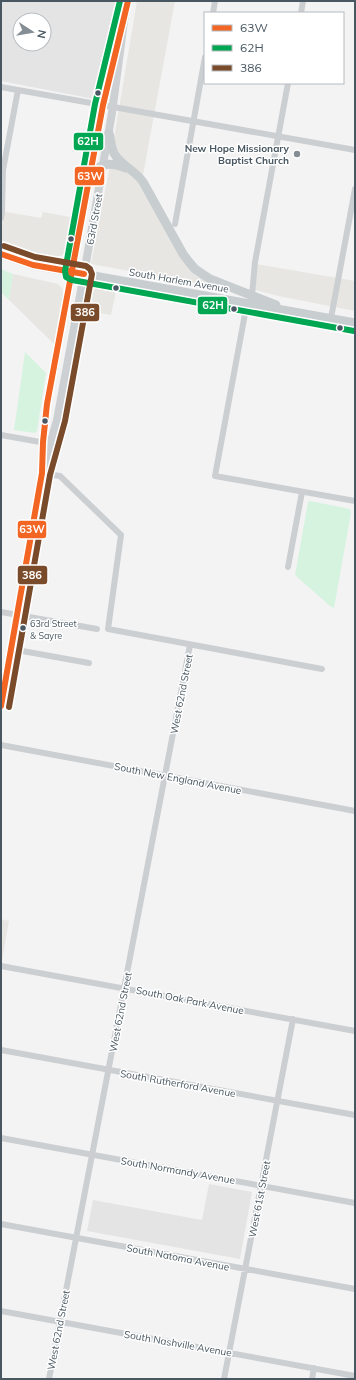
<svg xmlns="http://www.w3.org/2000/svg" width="356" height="1380" font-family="Mulish,sans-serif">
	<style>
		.commercial { fill: #e7e6e2 }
		.education { fill: #e5e4e5; fill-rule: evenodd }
		.green { fill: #d6f3e0 }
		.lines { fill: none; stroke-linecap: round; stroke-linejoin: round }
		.street { stroke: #cccfd2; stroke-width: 6 }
		.secondary { stroke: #cdd0d3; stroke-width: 8 }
		.primary { stroke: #c8cdd0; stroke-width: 9 }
		.bus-1-casing { stroke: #fff; stroke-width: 9 }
		.bus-2-casing { stroke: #fff; stroke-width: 9 }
		.bus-3-casing { stroke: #fff; stroke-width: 9 }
		.bus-1 { stroke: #f26522; stroke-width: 6 }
		.bus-2 { stroke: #00a651; stroke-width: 6 }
		.bus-3 { stroke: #7a4b2a; stroke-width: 6 }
		.bus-dot { fill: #485761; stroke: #fff; stroke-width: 1.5 }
		.poi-dot { fill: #848e94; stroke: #fff; stroke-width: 1.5 }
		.labels { text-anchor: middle; stroke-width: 3; stroke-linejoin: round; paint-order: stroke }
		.bus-label { font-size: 9px; fill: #485761; stroke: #fff; text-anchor: start }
		.poi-label { font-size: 10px; font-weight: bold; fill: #485761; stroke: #fff; text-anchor: end }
		.street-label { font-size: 10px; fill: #485761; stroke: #fff }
		.line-badge { stroke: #fff; stroke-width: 1.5 }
		.badge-label { font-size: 11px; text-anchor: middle; font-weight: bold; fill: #fff }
	</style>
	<rect width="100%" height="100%" fill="#f3f3f3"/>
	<path class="commercial" d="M137,1H175L143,175L134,167L119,157L113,144Z
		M110,166L128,172L136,179L158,217L197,274L216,287L91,264Z
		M1,211L41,218L43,212L75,218L69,245L66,252L61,256L54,257L24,250L1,240Z
		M256,264L355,281V311L283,297L251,289Z
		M13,274L54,283L58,284L62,288L63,293V302L55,345L9,300Z
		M95,288H103L116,291L111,315L85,310L87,297L90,291Z
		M1,919L9,921L2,961H1Z"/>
	<path class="education" d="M1,1H122L99,97L94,99L1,81ZM20,20H44V44H20Z
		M209,1184L252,1192L240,1259L87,1231L93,1200L202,1220Z"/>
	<path class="green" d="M1,269L13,274L9,300L1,292Z
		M25,352L46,373L37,431L35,433L14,430Z
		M310,501L350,509L351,513L334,608L330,606L295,575L308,502Z"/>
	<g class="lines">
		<path class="street" d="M213,13L215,1
			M301,13L303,1
			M1,87L355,150
			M1,218L2,211L3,170L18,90
			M175,224L205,57
			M252,295L255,262L288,83
			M247,303L215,476L355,501
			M331,318L355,189
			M1,435L46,443
			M42,473L60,476L121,535L108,629L322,669
			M288,567L302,492
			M1,612L97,629
			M11,649L89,663
			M1,745L355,811
			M1,966L355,1031
			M1,1050L355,1115
			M1,1138L355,1203
			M1,1224L355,1289
			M1,1311L355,1376
			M49,1379L190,645
			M224,1379L293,1019
			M312,1379L314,1368"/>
		<path class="secondary" d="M123,26L128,1
			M42,464L43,442L47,404L103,105L116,55
			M1,706L42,473L57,420L84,274L112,113L124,21"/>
		<path class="primary" d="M109,133C111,140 111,149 115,155C122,166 136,171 143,182L183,254L189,262L195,269L210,279L276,305
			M90,177C99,162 110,162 126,168
			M1,254L33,265L355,323"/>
		<defs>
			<path id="bus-1" d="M1,254L33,265L84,274
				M1,706L42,473L43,442L47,404L103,105L128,1"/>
			<path id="bus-2" d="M120,1L95,104L65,271L66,277L72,280L354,331"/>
			<path id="bus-3" d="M4,246L35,257L86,266L90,269L92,274L65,421L50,475L9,707"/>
		</defs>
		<use href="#bus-1" class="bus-1-casing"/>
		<use href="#bus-2" class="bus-2-casing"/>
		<use href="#bus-3" class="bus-3-casing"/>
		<use href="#bus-1" class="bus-1"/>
		<use href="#bus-2" class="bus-2"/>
		<use href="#bus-3" class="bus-3"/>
	</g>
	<g class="bus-dot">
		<circle cx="98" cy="93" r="3.5"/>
		<circle cx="71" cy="239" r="3.5"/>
		<circle cx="116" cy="288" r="3.5"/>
		<circle cx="234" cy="309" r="3.5"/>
		<circle cx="340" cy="328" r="3.5"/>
		<circle cx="45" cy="421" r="3.5"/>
		<circle cx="23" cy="628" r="3.5"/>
	</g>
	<circle class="poi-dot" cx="297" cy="154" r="4"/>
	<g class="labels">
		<g class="bus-label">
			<text x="30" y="627">63rd Street<tspan x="30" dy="12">&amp; Sayre</tspan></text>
		</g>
		<g class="poi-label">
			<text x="289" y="152">New Hope Missionary<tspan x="289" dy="12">Baptist Church</tspan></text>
		</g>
		<g class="street-label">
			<text transform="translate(94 219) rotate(-80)" y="4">63rd Street</text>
			<text transform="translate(179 280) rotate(10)" y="4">South Harlem Avenue</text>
			<text transform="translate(181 694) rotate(-79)" y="4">West 62nd Street</text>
			<text transform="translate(178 778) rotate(11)" y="4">South New England Avenue</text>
			<text transform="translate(190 1000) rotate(11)" y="4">South Oak Park Avenue</text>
			<text transform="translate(120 1012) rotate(-79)" y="4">West 62nd Street</text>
			<text transform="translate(178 1083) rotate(10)" y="4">South Rutherford Avenue</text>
			<text transform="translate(178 1170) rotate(10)" y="4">South Normandy Avenue</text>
			<text transform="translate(259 1199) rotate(-79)" y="4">West 61st Street</text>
			<text transform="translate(178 1257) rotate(11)" y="4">South Natoma Avenue</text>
			<text transform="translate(58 1330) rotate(-79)" y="4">West 62nd Street</text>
			<text transform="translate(178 1343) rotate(10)" y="4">South Nashville Avenue</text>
		</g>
	</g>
	<g class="line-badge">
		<rect x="73" y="132" width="31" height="19" rx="4" fill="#00a651"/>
		<rect x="74" y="166" width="31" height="20" rx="4" fill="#f26522"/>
		<rect x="197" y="296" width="31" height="19" rx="4" fill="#00a651"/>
		<rect x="70" y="303" width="30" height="19" rx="4" fill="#7a4b2a"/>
		<rect x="17" y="520" width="30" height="19" rx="4" fill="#f26522"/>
		<rect x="17" y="565" width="31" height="20" rx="4" fill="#7a4b2a"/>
	</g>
	<g class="badge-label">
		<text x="88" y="145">62H</text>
		<text x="90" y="180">63W</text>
		<text x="213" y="309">62H</text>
		<text x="85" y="316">386</text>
		<text x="32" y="533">63W</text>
		<text x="32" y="579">386</text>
	</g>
	<rect width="356" height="1380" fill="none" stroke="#485761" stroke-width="4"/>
	<rect x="204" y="12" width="140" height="72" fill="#ffffff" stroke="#b6bcc0"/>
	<rect x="212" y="25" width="20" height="6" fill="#f26522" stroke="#b6bcc0"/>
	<text x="240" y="32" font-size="12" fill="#485761">63W</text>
	<rect x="212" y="45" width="20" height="6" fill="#00a651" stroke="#b6bcc0"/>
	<text x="240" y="52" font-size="12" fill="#485761">62H</text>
	<rect x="212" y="65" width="20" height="6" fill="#7a4b2a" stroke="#b6bcc0"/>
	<text x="240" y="72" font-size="12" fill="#485761">386</text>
	<g transform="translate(32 32) rotate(102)"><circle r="19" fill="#ffffff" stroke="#b6bcc0"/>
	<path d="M0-3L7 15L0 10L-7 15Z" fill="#848e94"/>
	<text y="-6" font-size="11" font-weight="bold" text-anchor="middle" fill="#485761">N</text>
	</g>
</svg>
